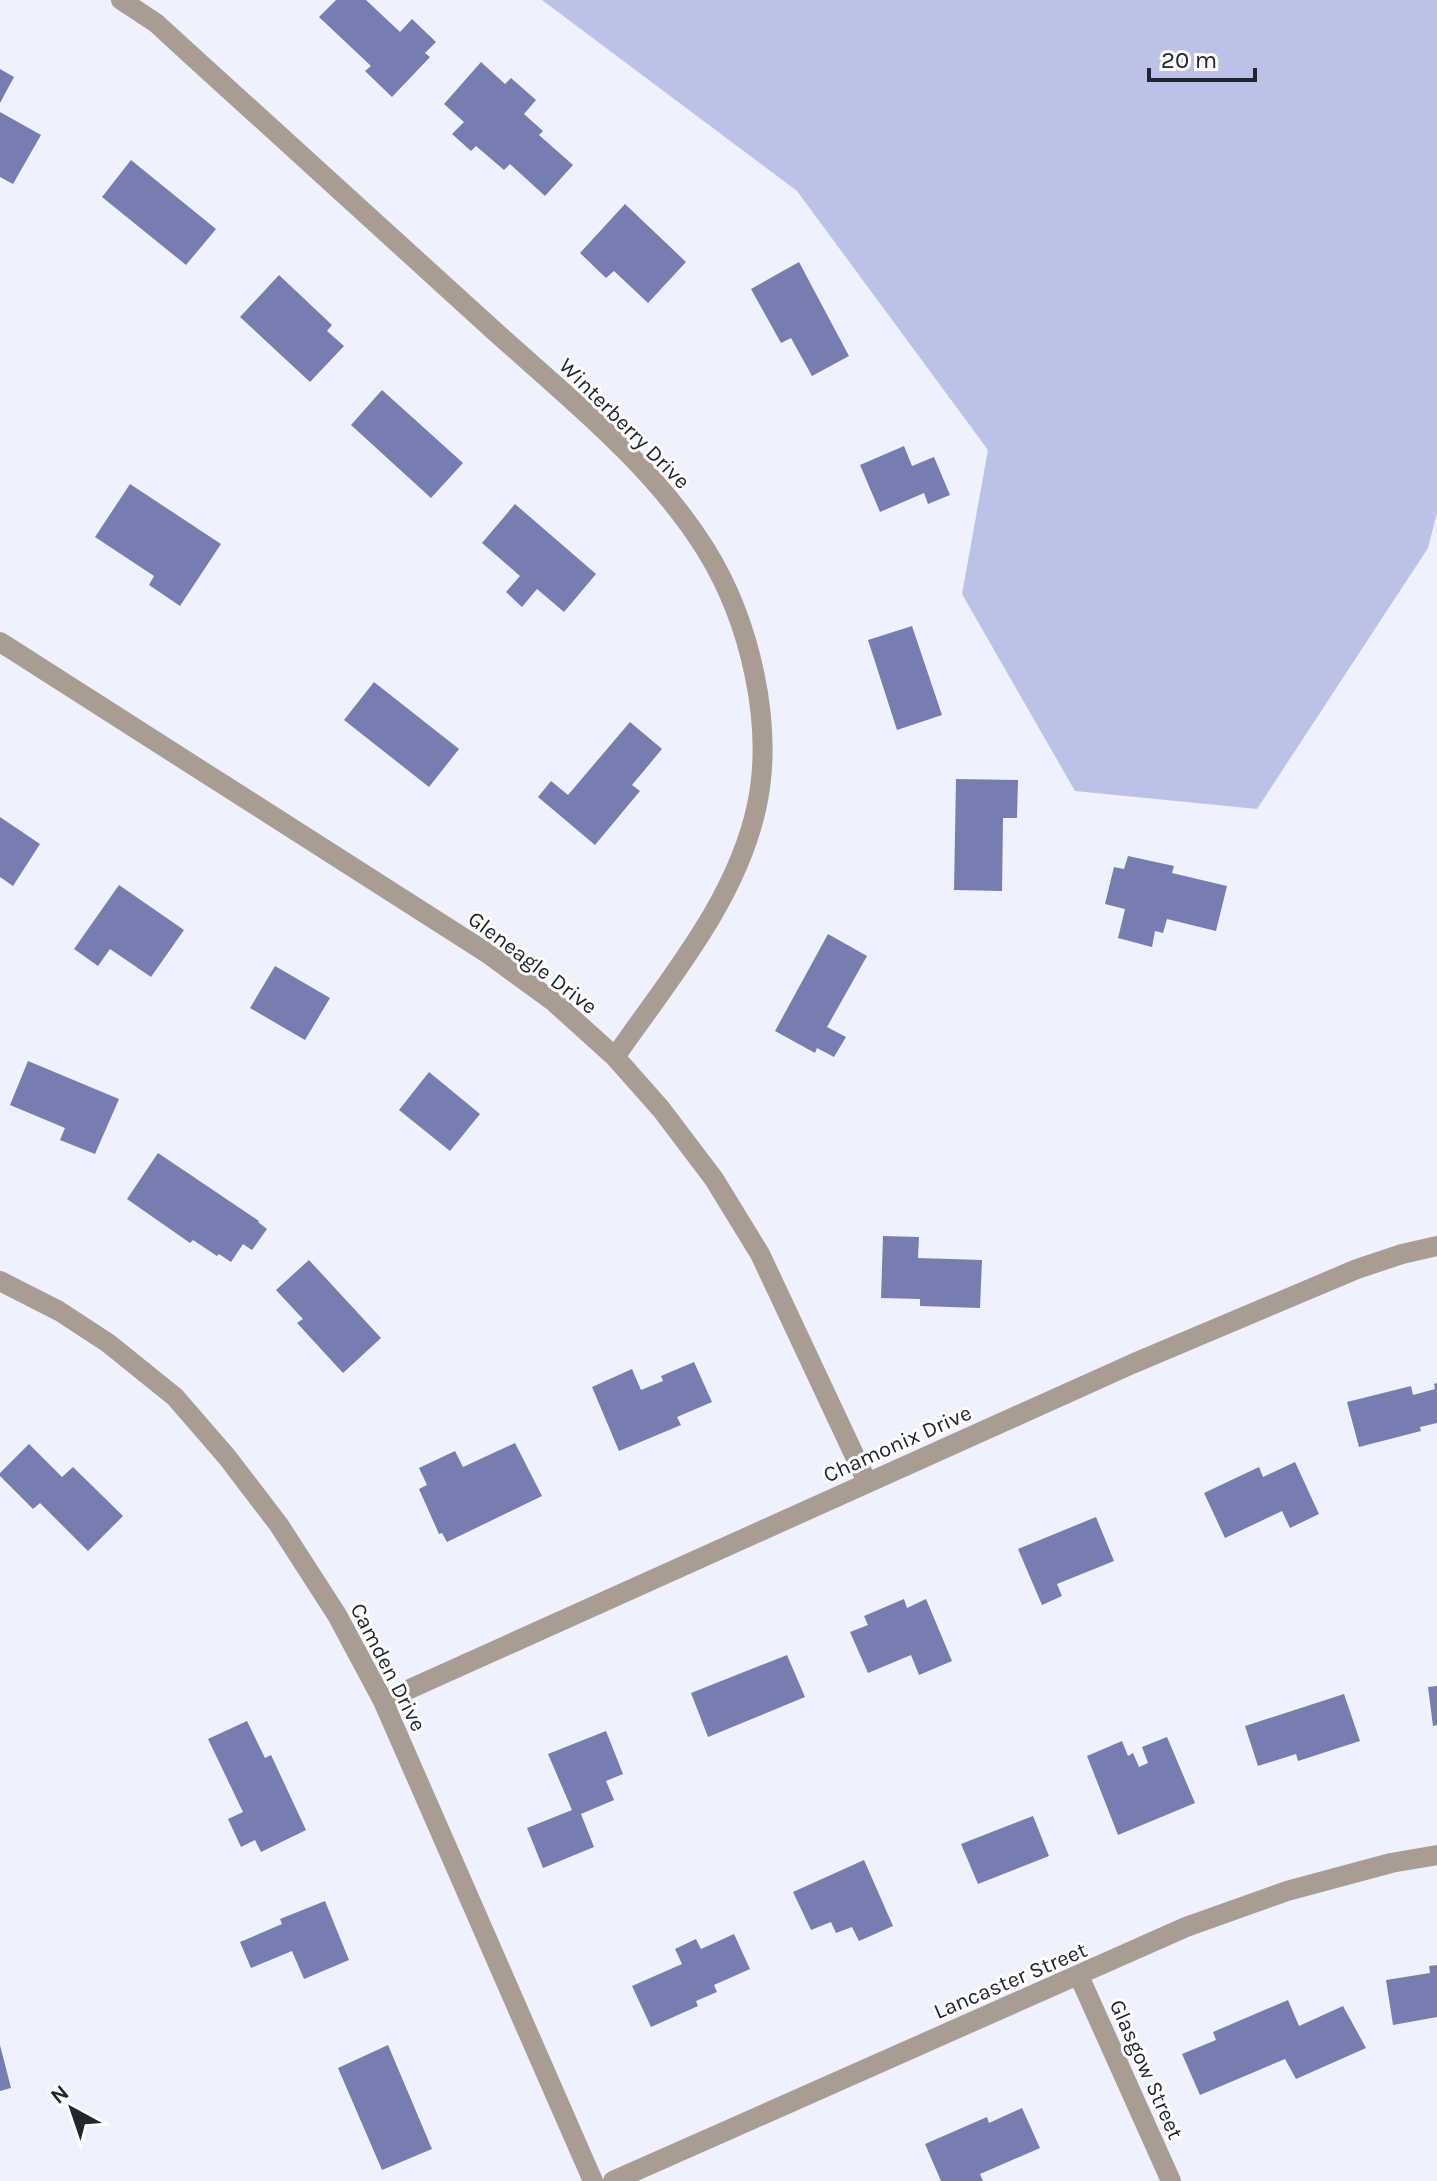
<svg xmlns="http://www.w3.org/2000/svg" width="1437" height="2181" font-family="Karla,sans-serif">
	<style>
		.green { fill: #bcc1e7 }
		.building { fill: #787db1 }
		.lines { fill: none; stroke-linecap: round; stroke-linejoin: round }
		.minor { stroke: #a99c93; stroke-width: 20 }
		.labels { text-anchor: middle; stroke-width: 6; stroke-linejoin: round; paint-order: stroke }
		.street-label { font-size: 22px; fill: #232530; stroke: #fff }
	</style>
	<rect width="100%" height="100%" fill="#eff1fe"/>
	<path class="green" d="M542,0H1437V513L1428,548L1257,809L1075,791L962,594L988,450L797,191Z"/>
	<path class="building" d="M336,0H366L400,32L412,19L436,42L425,53L430,57L392,97L365,71L371,66L319,17Z
		M481,62L505,84L511,78L536,100L524,114L543,131L539,135L573,165L545,196L510,164L504,170L476,146L471,151L452,134L464,122L444,104Z
		M0,69L14,77L0,103Z
		M0,112L41,135L13,184L0,177Z
		M131,160L216,229L186,265L102,197Z
		M625,204L686,262L648,303L614,271L606,278L580,253Z
		M799,262L849,356L812,376L791,338L781,343L751,289Z
		M279,275L332,325L327,331L344,346L310,382L240,317Z
		M382,390L463,463L431,498L351,425Z
		M904,446L912,466L934,457L950,495L928,504L924,493L880,512L860,465Z
		M130,484L221,544L180,606L149,585L154,576L95,537Z
		M515,504L596,574L564,612L537,589L522,607L506,592L520,576L482,543Z
		M912,626L942,715L897,730L868,640Z
		M374,682L459,749L429,787L344,720Z
		M630,722L662,749L632,785L640,791L595,845L538,797L551,781L568,795Z
		M956,779L1018,780L1017,818H1003L1002,891L954,890Z
		M0,817L40,844L13,886L0,877Z
		M1128,856L1174,866L1172,873L1227,886L1216,931L1167,919L1163,933L1155,931L1152,947L1118,938L1125,909L1105,904L1114,867L1124,869Z
		M119,885L184,930L151,977L110,949L98,966L74,949Z
		M828,934L867,956L827,1027L846,1037L834,1057L817,1048L815,1053L775,1031Z
		M275,966L330,998L305,1040L250,1008Z
		M28,1061L119,1099L95,1154L60,1140L65,1128L10,1105Z
		M429,1072L480,1114L450,1151L399,1110Z
		M158,1153L259,1221L258,1222L267,1229L252,1250L243,1244L231,1262L219,1254L217,1256L193,1240L190,1243L127,1199Z
		M883,1236L919,1237L918,1258L982,1260L980,1308L920,1306V1299L881,1298Z
		M309,1260L381,1338L343,1373L297,1323L303,1319L276,1290Z
		M694,1362L712,1402L677,1417L681,1425L619,1451L592,1387L632,1369L641,1390L663,1381L661,1376Z
		M1437,1383V1423L1420,1427L1421,1431L1359,1447L1347,1402L1411,1386L1413,1395L1435,1389L1434,1384Z
		M515,1443L542,1496L447,1542L442,1533L439,1534L419,1489L427,1485L419,1468L455,1451L463,1467Z
		M29,1444L62,1477L73,1467L123,1516L88,1551L40,1503L33,1509L0,1476V1473Z
		M1295,1462L1319,1514L1290,1528L1282,1511L1225,1538L1204,1493L1259,1467L1263,1477Z
		M1096,1517L1114,1561L1057,1584L1062,1596L1042,1605L1018,1549Z
		M904,1599L907,1608L926,1599L952,1661L919,1675L911,1655L868,1673L850,1632L868,1625L864,1616Z
		M787,1655L805,1697L708,1737L691,1693Z
		M1437,1686V1725L1433,1726L1428,1687Z
		M1344,1694L1360,1741L1298,1761L1296,1754L1258,1766L1245,1726Z
		M247,1721L265,1758L271,1755L306,1830L261,1852L255,1840L241,1847L228,1819L243,1812L208,1739Z
		M606,1731L623,1774L606,1781L614,1800L581,1814L594,1847L543,1868L527,1828L572,1810L548,1754Z
		M1167,1737L1195,1803L1118,1835L1087,1756L1122,1741L1128,1756L1133,1753L1139,1767L1148,1763L1142,1747Z
		M1033,1816L1049,1856L978,1884L961,1844Z
		M864,1860L893,1926L859,1941L852,1927L836,1933L831,1922L811,1930L793,1892Z
		M325,1901L349,1960L304,1979L292,1951L251,1968L240,1942L282,1924L280,1919Z
		M734,1934L750,1969L714,1985L717,1992L696,2001L698,2006L651,2027L632,1986L682,1964L675,1949L696,1939L701,1949Z
		M1437,1965V2017L1393,2025L1386,1980L1430,1973L1429,1966Z
		M1288,2000L1299,2026L1343,2006L1366,2048L1296,2079L1285,2059L1200,2095L1182,2054L1216,2040L1213,2032Z
		M0,2045L11,2088L0,2091Z
		M388,2045L432,2149L382,2170L338,2068Z
		M1022,2108L1040,2148L980,2174L983,2181H941L925,2144L987,2117L989,2123Z"/>
	<g class="lines">
		<path class="minor" d="M121,0L156,23C267,125 379,226 490,327C565,395 652,463 706,550C750,621 774,724 757,805C737,900 669,979 615,1057
			M0,642L487,953L554,1002L615,1057L661,1109L714,1179L760,1254L867,1482
			M0,1281L59,1311L108,1343L175,1397L227,1457L279,1525L337,1615L383,1701L593,2181
			M383,1701L1132,1364L1357,1269L1402,1254L1437,1246
			M1079,1976L1171,2181
			M613,2181L1186,1927L1287,1891L1391,1863L1437,1855"/>
	</g>
	<g class="labels">
		<g class="street-label">
			<text transform="translate(625 423) rotate(45)" y="8">Winterberry Drive</text>
			<text transform="translate(533 962) rotate(37)" y="8">Gleneagle Drive</text>
			<text transform="translate(897 1443) rotate(-24)" y="8">Chamonix Drive</text>
			<text transform="translate(389 1667) rotate(63)" y="8">Camden Drive</text>
			<text transform="translate(1010 1980) rotate(-23)" y="8">Lancaster Street</text>
			<text transform="translate(1147 2069) rotate(66)" y="8">Glasgow Street</text>
		</g>
	</g>
	<g transform="translate(72 2109) rotate(320)" stroke="#ffffff" stroke-width="6" paint-order="stroke">
	<path d="M0-6L14 30L0 20L-14 30Z" fill="#232530"/>
	<text y="-12" font-size="22" font-weight="bold" text-anchor="middle" fill="#232530">N</text>
	</g>
	<path d="M1149 68v12h106v-12" fill="none" stroke="#232530" stroke-width="4"/>
	<text x="1161" y="68" font-size="24" fill="#232530" stroke="#ffffff" stroke-width="6" paint-order="stroke">20 m</text>
</svg>
